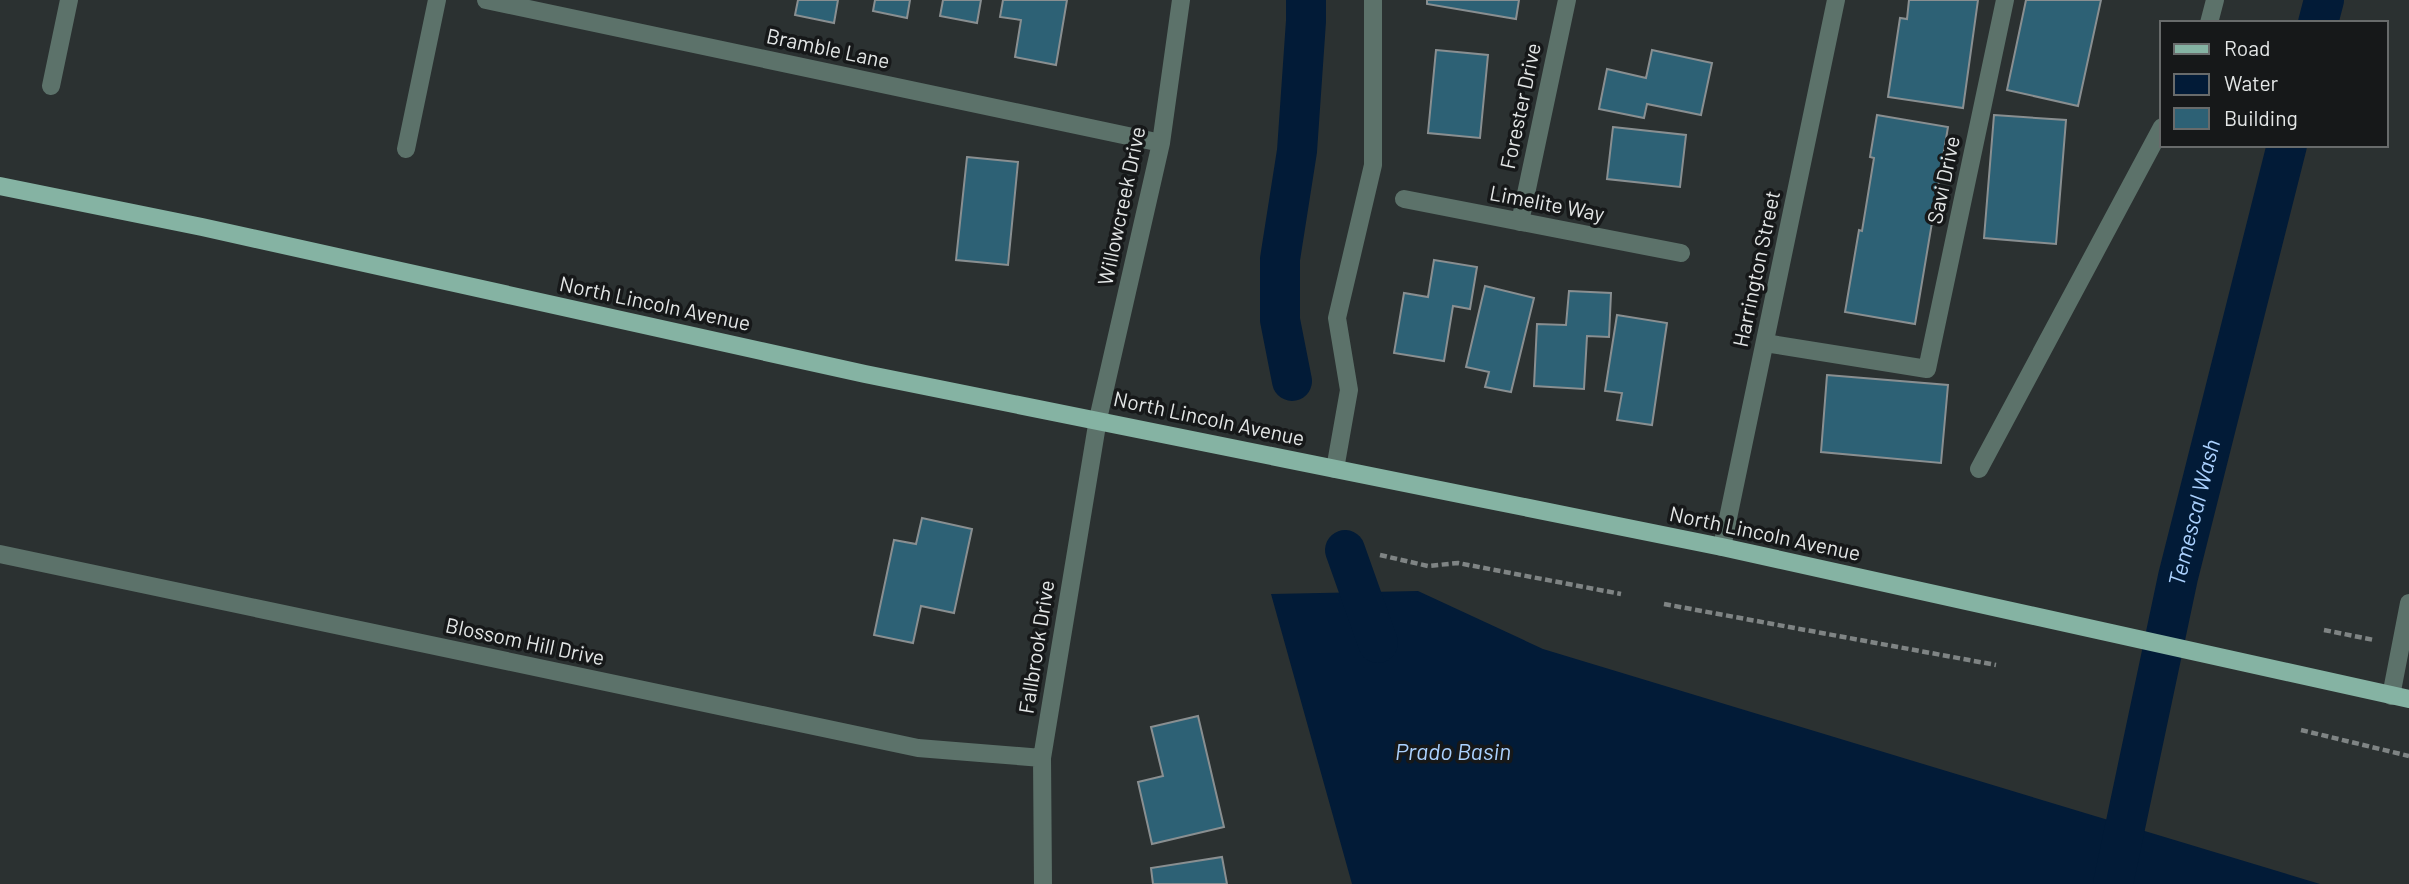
<svg xmlns="http://www.w3.org/2000/svg" width="2409" height="884" font-family="Barlow,sans-serif">
	<style>
		.water { fill: #021b37 }
		.lines { fill: none; stroke-linecap: round; stroke-linejoin: round }
		.canal { stroke: #021b37; stroke-width: 40 }
		.building { fill: #2d6175; stroke: #898f91; stroke-width: 2 }
		.path { stroke: #7f8484; stroke-width: 4.5; stroke-dasharray: 7 3.5; stroke-linecap: butt }
		.minor { stroke: #5c726a; stroke-width: 18 }
		.major { stroke: #85b3a3; stroke-width: 18 }
		.labels { text-anchor: middle; stroke-width: 7; stroke-linejoin: round; paint-order: stroke }
		.street-label { font-size: 21px; fill: #e4e7e7; stroke: #161819 }
		.water-label { font-size: 23px; font-style: italic; fill: #abd1fe; stroke: #161819 }
	</style>
	<rect width="100%" height="100%" fill="#2b3131"/>
	<path class="water" d="M1418,591L1543,649L2320,884H1352L1271,594Z"/>
	<g class="lines">
		<g class="canal">
			<path d="M2318,23L2324,0"/>
			<path d="M1292,381L1280,320V259L1297,151L1306,21V0"/>
			<path d="M1345,550L1378,643"/>
			<path id="s1" d="M2113,884L2178,577L2287,145"/>
		</g>
	</g>
	<path class="building" d="M798,0H838L834,23L795,15Z
		M875,0H910L907,18L873,11Z
		M943,0H981L977,23L940,16Z
		M1003,0H1067L1056,65L1015,57L1021,20L1000,17Z
		M1427,0H1519L1516,19L1427,4Z
		M1909,0H1978L1963,108L1888,97L1900,18L1907,19Z
		M2026,0H2101L2078,106L2007,90Z
		M1436,50L1488,55L1480,138L1428,133Z
		M1652,50L1712,63L1701,115L1647,104L1644,118L1599,109L1607,69L1646,78Z
		M1877,115L1948,127L1915,324L1845,312L1859,230L1862,231L1874,158L1870,157Z
		M1994,115L2066,120L2056,244L1984,238Z
		M1613,127L1686,135L1680,187L1607,179Z
		M967,157L1018,162L1008,265L956,260Z
		M1434,260L1477,267L1470,309L1453,306L1444,361L1394,353L1404,293L1428,297Z
		M1485,286L1534,298L1511,392L1485,387L1489,372L1466,367Z
		M1569,291L1611,293L1609,337L1587,336L1584,389L1534,386L1537,324L1566,325Z
		M1617,315L1667,323L1652,425L1617,420L1622,393L1605,391Z
		M1827,375L1948,385L1941,463L1821,452Z
		M922,518L972,529L954,613L921,606L913,643L874,635L894,540L916,544Z
		M1198,716L1224,827L1152,844L1138,782L1163,776L1151,727Z
		M1222,857L1227,884H1153L1151,868Z"/>
	<g class="lines">
		<path class="path" d="M1380,555L1428,566L1458,563L1621,594
			M1664,604L1996,665
			M2324,630L2374,640
			M2301,730L2409,756"/>
		<path class="minor" d="M486,0L1161,143
			M2209,23L2215,0
			M51,86L69,0
			M406,149L437,0
			M1404,199L1681,253
			M1520,222L1567,0
			M1765,343L1927,369L2005,0
			M1335,469L1349,390L1337,318L1373,165V0
			M1979,469L2162,127
			M1722,547L1836,0
			M0,554L918,748L1042,758
			M2391,696L2409,603
			M1043,884L1042,758L1098,419L1161,143L1181,0"/>
		<path class="major" d="M0,186L202,227L865,374L1722,547L2409,699"/>
	</g>
	<g class="labels">
		<g class="street-label">
			<text transform="translate(828 49) rotate(12)" y="7">Bramble Lane</text>
			<text transform="translate(1521 106) rotate(-78)" y="7">Forester Drive</text>
			<text transform="translate(1944 180) rotate(-78)" y="7">Savi Drive</text>
			<text transform="translate(1547 204) rotate(11)" y="7">Limelite Way</text>
			<text transform="translate(1122 206) rotate(-78)" y="7">Willowcreek Drive</text>
			<text transform="translate(1757 269) rotate(-78)" y="7">Harrington Street</text>
			<text transform="translate(655 304) rotate(12)" y="7">North Lincoln Avenue</text>
			<text transform="translate(1209 419) rotate(12)" y="7">North Lincoln Avenue</text>
			<text transform="translate(1765 534) rotate(12)" y="7">North Lincoln Avenue</text>
			<text transform="translate(525 642) rotate(12)" y="7">Blossom Hill Drive</text>
			<text transform="translate(1037 647) rotate(-81)" y="7">Fallbrook Drive</text>
		</g>
		<g class="water-label">
			<text dy="8" stroke="none"><textPath href="#s1" startOffset="380">Temescal Wash</textPath></text>
			<text x="1453" y="760">Prado Basin</text>
		</g>
	</g>
	<rect x="2160" y="21" width="228" height="126" fill="#161819" stroke="#686b6b" stroke-width="2"/>
	<rect x="2174" y="44" width="35" height="10" fill="#85b3a3" stroke="#686b6b" stroke-width="2"/>
	<text x="2224" y="56" font-size="21" fill="#e4e7e7">Road</text>
	<rect x="2174" y="74" width="35" height="21" fill="#021b37" stroke="#686b6b" stroke-width="2"/>
	<text x="2224" y="91" font-size="21" fill="#e4e7e7">Water</text>
	<rect x="2174" y="108" width="35" height="21" fill="#2d6175" stroke="#686b6b" stroke-width="2"/>
	<text x="2224" y="126" font-size="21" fill="#e4e7e7">Building</text>
</svg>
